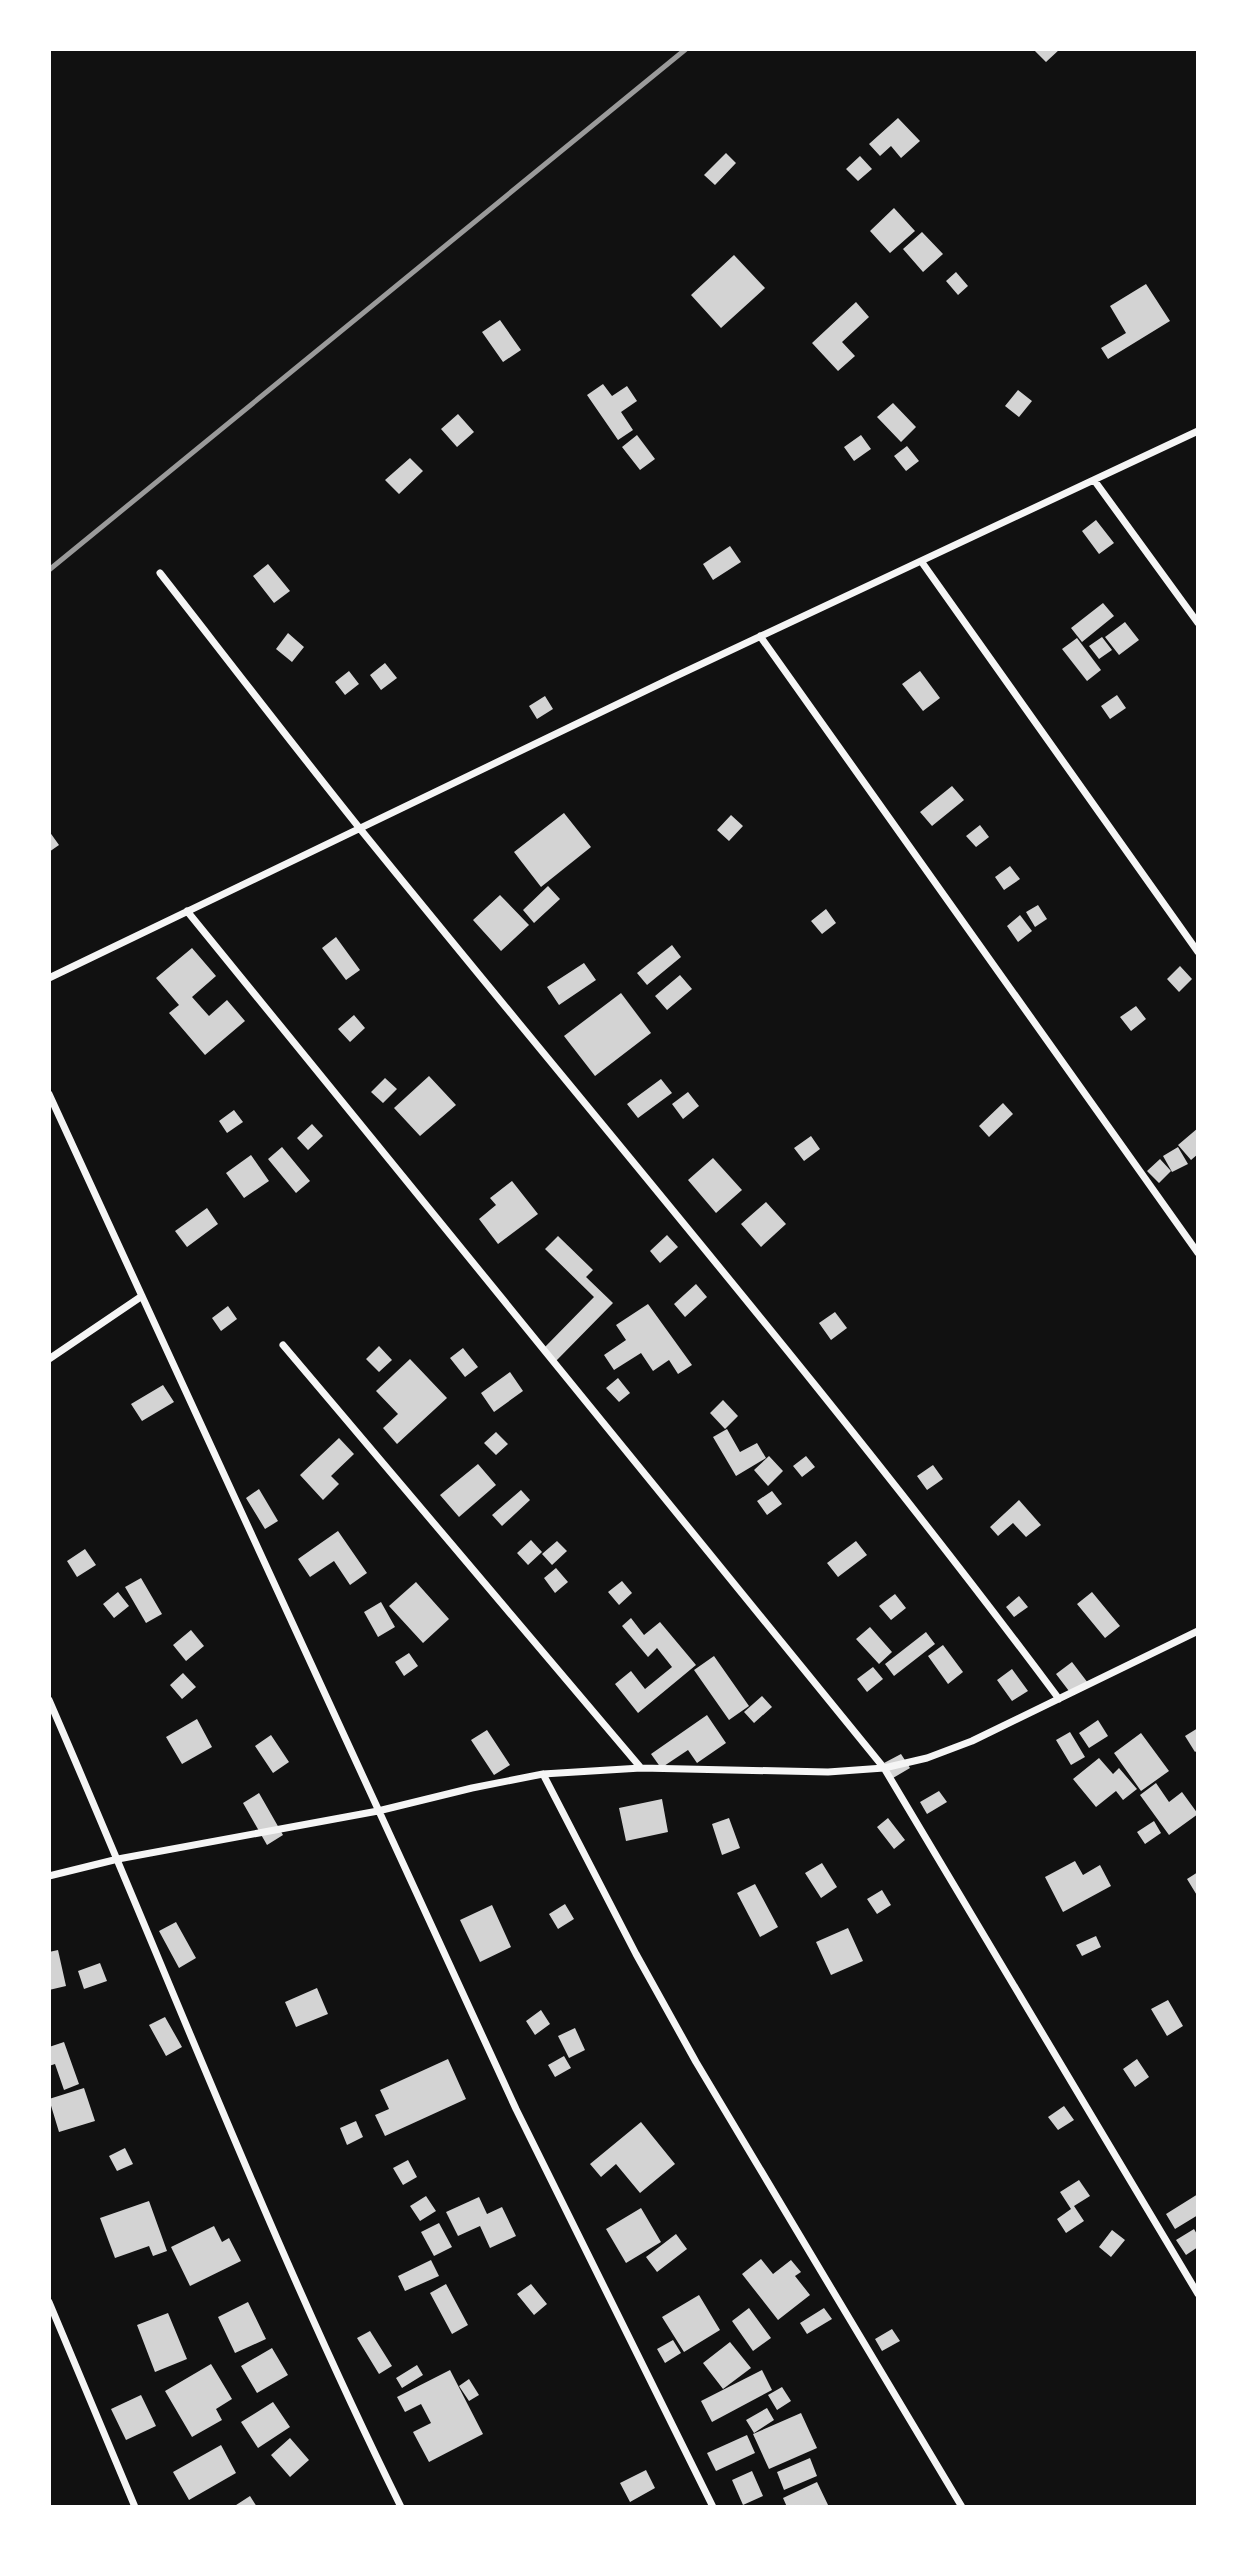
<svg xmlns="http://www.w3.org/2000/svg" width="1247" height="2556" font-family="'Source Sans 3',sans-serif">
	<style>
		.building { fill: #d3d3d3 }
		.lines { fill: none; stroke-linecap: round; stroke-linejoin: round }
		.minor { stroke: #f5f5f5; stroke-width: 7 }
		.rail { stroke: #9a9a9a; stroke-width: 5 }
	</style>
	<rect width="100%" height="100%" fill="#111"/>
	<path class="building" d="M1033,49H1060L1046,62Z
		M898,118L920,141L901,158L891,146L880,156L869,144Z
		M726,153L736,163L715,185L704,175Z
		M860,156L872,169L858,181L846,169Z
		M894,208L915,231L890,253L870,231Z
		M922,232L943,254L923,272L903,249Z
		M734,255L765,288L721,328L691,295Z
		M956,272L968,286L958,295L946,281Z
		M1146,284L1170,321L1108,359L1101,348L1126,333L1110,306Z
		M856,302L869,317L842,342L855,356L838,371L812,343Z
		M500,320L521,350L503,362L482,332Z
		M603,384L612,396L627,386L637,401L621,412L633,430L618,440L587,395Z
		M1018,390L1032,401L1019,417L1005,406Z
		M893,403L916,427L901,442L877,417Z
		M458,414L474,432L457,447L441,429Z
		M637,435L655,459L640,470L622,447Z
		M861,435L871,449L854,461L844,447Z
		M907,446L919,461L906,471L894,456Z
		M410,458L423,471L399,494L385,480Z
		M1096,520L1114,543L1099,554L1082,531Z
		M730,546L741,562L713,580L703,564Z
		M268,564L290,591L274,603L253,576Z
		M1103,603L1114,616L1082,642L1071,628Z
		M1125,622L1139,640L1119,655L1105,637Z
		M288,633L304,647L292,662L276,649Z
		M1102,637L1112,650L1099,659L1089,646Z
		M1077,638L1101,670L1087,681L1062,649Z
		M385,663L397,678L381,690L370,675Z
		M349,671L359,684L345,695L335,682Z
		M920,671L940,698L923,711L902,684Z
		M1117,695L1126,708L1110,719L1101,706Z
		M545,696L553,709L537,719L529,706Z
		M952,786L964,800L932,826L920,812Z
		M564,813L591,847L541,887L514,852Z
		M731,815L743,826L729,841L717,830Z
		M980,825L989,837L976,847L966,836Z
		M49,831L59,845L49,852Z
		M1010,866L1020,879L1004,890L995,877Z
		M548,886L560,899L534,923L523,910Z
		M500,895L529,925L501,951L473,920Z
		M1038,905L1047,919L1035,927L1026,912Z
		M826,909L836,923L822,934L811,921Z
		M1020,915L1032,931L1018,942L1007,926Z
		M336,937L360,970L346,980L322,948Z
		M672,945L681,957L647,985L637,973Z
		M192,948L216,976L192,997L209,1016L227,1000L245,1021L205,1055L169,1013L179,1005L156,978Z
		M584,963L596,980L559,1005L547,987Z
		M1180,966L1192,979L1179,992L1167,979Z
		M680,975L692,989L667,1010L655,996Z
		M621,993L651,1033L595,1076L564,1036Z
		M1136,1006L1146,1019L1131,1031L1120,1017Z
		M354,1015L365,1028L350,1042L338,1029Z
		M429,1076L456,1105L420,1136L394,1108Z
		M385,1078L397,1089L383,1103L371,1092Z
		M661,1079L672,1093L638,1118L627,1104Z
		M688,1092L699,1106L683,1119L672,1104Z
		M1003,1103L1013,1114L989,1137L979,1126Z
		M234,1110L243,1122L227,1133L219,1121Z
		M312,1124L323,1136L308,1150L297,1138Z
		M1198,1128V1154L1191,1160L1178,1145Z
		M811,1136L820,1149L804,1161L794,1148Z
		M282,1147L310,1181L296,1193L268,1159Z
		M1178,1147L1188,1164L1172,1172L1163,1156Z
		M251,1155L269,1181L244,1198L226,1173Z
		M713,1158L742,1190L716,1213L688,1180Z
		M1160,1159L1171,1171L1159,1183L1147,1171Z
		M512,1181L538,1214L498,1244L479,1219L496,1205L490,1198Z
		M766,1202L786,1224L761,1247L741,1224Z
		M207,1208L218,1224L187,1247L175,1231Z
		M667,1235L678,1247L660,1263L650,1251Z
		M558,1236L593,1270L586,1277L613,1303L556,1361L544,1348L594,1297L545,1249Z
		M696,1284L707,1297L685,1317L674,1304Z
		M648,1304L692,1365L678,1374L669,1360L653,1371L641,1353L614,1370L604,1355L626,1340L616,1325Z
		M228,1306L237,1319L221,1331L212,1318Z
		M835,1312L847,1328L831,1340L819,1323Z
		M379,1346L392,1360L379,1372L366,1359Z
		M463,1348L478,1367L465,1377L450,1358Z
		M410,1359L447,1398L397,1444L383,1428L398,1414L376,1391Z
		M510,1372L523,1391L494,1412L481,1393Z
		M618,1378L630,1393L619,1402L606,1388Z
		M163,1385L174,1402L142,1421L131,1404Z
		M723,1400L738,1416L725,1429L710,1413Z
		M727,1429L740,1452L757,1443L766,1458L736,1476L713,1437Z
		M496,1432L508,1444L496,1455L484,1443Z
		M339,1438L354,1454L331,1476L339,1484L323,1500L300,1475Z
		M769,1456L783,1471L768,1486L754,1470Z
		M806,1456L815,1467L802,1477L793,1466Z
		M478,1464L496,1485L459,1517L440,1495Z
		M933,1465L943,1479L927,1490L917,1476Z
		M259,1489L278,1521L265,1529L246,1498Z
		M521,1490L530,1500L502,1526L492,1515Z
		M772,1491L782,1504L767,1515L757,1501Z
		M1019,1500L1041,1525L1026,1537L1013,1523L998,1536L990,1527Z
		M338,1531L367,1573L350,1585L334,1561L310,1577L298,1559Z
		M531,1540L542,1552L528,1565L517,1553Z
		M557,1541L567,1551L552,1565L542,1554Z
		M856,1541L867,1555L838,1577L827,1563Z
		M85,1549L96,1565L77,1577L67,1561Z
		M556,1568L568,1582L555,1593L544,1578Z
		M141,1578L162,1614L146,1623L125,1587Z
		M622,1581L632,1593L619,1605L608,1592Z
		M416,1582L449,1619L423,1643L389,1606Z
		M118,1592L129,1606L114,1618L103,1604Z
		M1092,1592L1120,1626L1105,1638L1077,1604Z
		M895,1594L906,1608L891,1620L879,1606Z
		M1019,1596L1028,1607L1014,1617L1006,1607Z
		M381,1602L395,1627L378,1637L364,1612Z
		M631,1618L644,1635L660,1622L696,1665L638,1713L615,1684L631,1671L645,1689L672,1667L657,1648L648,1657L622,1626Z
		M870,1627L892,1652L879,1664L856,1639Z
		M191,1630L204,1646L186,1661L173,1645Z
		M926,1632L935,1644L894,1676L885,1664Z
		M943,1645L963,1672L948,1684L928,1656Z
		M409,1653L418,1666L404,1676L395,1662Z
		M714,1656L749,1706L729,1720L694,1670Z
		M1072,1662L1088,1683L1072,1695L1056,1674Z
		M873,1667L883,1679L867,1692L857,1679Z
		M1012,1669L1028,1691L1012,1701L997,1680Z
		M183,1673L196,1687L182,1699L170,1685Z
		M762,1696L772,1707L754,1723L744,1712Z
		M707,1715L726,1743L697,1763L688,1750L661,1768L651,1754Z
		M197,1719L212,1747L182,1764L166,1737Z
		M1098,1720L1108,1736L1089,1748L1079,1733Z
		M1198,1728V1750L1195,1752L1185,1736Z
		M487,1730L510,1765L494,1775L471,1740Z
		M1070,1732L1085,1757L1071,1765L1056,1740Z
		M1141,1733L1169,1771L1141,1791L1114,1753Z
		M271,1735L289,1762L273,1773L255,1746Z
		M901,1754L910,1768L893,1778L884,1763Z
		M1099,1758L1113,1774L1119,1768L1137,1789L1123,1800L1116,1791L1096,1807L1073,1779Z
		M1156,1783L1169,1802L1182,1792L1198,1814L1169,1835L1140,1795Z
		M939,1791L947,1802L927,1814L920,1802Z
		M259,1793L283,1835L267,1845L243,1803Z
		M662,1799L668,1832L626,1841L619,1808Z
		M729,1818L740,1848L722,1855L712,1824Z
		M888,1818L905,1840L894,1849L877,1827Z
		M1154,1821L1161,1833L1145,1844L1137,1832Z
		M1075,1861L1083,1875L1100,1865L1111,1886L1063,1912L1045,1877Z
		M822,1863L837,1887L821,1898L805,1873Z
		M1198,1872V1897L1187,1879Z
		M755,1884L778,1927L760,1937L737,1893Z
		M882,1890L891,1905L877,1914L867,1899Z
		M565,1904L574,1919L558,1929L549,1914Z
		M492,1905L511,1947L480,1962L460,1920Z
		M176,1922L196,1958L179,1968L159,1931Z
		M848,1928L863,1961L831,1975L816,1942Z
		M1096,1936L1101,1947L1082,1956L1076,1945Z
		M58,1950L66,1986L49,1990V1952Z
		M100,1963L107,1981L84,1989L78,1971Z
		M317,1988L328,2014L296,2027L285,2002Z
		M1168,2000L1183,2026L1167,2036L1151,2009Z
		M541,2010L550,2024L535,2035L526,2021Z
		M165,2017L182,2047L166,2056L149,2025Z
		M575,2028L585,2050L569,2058L558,2036Z
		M64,2042L79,2084L64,2090L55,2064L49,2066V2047Z
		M564,2056L571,2068L555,2077L548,2065Z
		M448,2059L466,2099L385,2136L375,2115L389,2109L380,2090Z
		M1137,2059L1149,2077L1135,2087L1123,2069Z
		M84,2088L95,2121L59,2132L49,2099Z
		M1064,2106L1074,2120L1058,2130L1048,2117Z
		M356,2121L363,2137L347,2145L340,2128Z
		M641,2122L675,2164L640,2193L616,2164L601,2177L590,2164Z
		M125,2148L133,2164L117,2171L109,2156Z
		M408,2160L417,2177L403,2185L393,2168Z
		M1079,2180L1090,2196L1074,2206L1084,2221L1066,2233L1057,2219L1071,2209L1060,2192Z
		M1198,2194V2215L1175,2229L1166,2214Z
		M426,2196L436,2211L420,2221L410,2206Z
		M479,2197L487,2214L502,2207L516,2236L490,2248L480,2226L458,2236L446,2212Z
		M149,2201L167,2251L153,2256L149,2246L115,2258L100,2218Z
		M641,2208L661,2242L626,2263L606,2229Z
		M439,2223L452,2247L434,2256L421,2232Z
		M214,2226L222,2242L229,2238L241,2261L190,2286L171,2247Z
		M1194,2229L1198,2236V2247L1186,2255L1176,2240Z
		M1112,2230L1125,2240L1111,2257L1099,2247Z
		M676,2234L687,2249L657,2272L646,2257Z
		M761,2259L773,2274L791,2260L801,2272L795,2276L810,2295L778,2320L742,2274Z
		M431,2260L439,2276L405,2291L398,2276Z
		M446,2284L468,2325L452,2334L430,2293Z
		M531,2284L547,2304L534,2315L517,2294Z
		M699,2295L720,2330L684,2352L662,2317Z
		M248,2302L266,2339L235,2353L218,2317Z
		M749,2308L771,2338L753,2351L732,2321Z
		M824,2308L832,2319L807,2334L800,2323Z
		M168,2313L187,2359L155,2372L137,2325Z
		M892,2329L900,2341L882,2351L875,2339Z
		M370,2331L392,2366L379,2374L357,2338Z
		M673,2340L681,2353L665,2363L657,2349Z
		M730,2342L751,2368L723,2389L703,2363Z
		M272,2348L288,2375L257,2393L241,2366Z
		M211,2364L232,2399L216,2409L222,2420L192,2437L165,2391Z
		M417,2365L423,2375L402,2388L396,2378Z
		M450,2370L483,2434L429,2462L413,2432L431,2423L421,2404L405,2412L397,2397Z
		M762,2370L772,2390L712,2422L701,2401Z
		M469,2379L479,2395L469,2401L459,2386Z
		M782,2387L791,2401L777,2410L768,2395Z
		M141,2395L156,2426L126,2440L111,2409Z
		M273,2402L290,2427L258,2448L241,2422Z
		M767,2408L774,2420L754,2433L746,2420Z
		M801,2413L817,2448L769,2469L753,2434Z
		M747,2435L755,2453L716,2471L707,2453Z
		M290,2438L309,2460L290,2477L271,2455Z
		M221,2445L236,2473L189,2500L173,2472Z
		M810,2458L817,2476L784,2490L777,2472Z
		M646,2470L655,2488L630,2502L620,2483Z
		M752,2471L763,2496L743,2505L732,2480Z
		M817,2482L829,2507H787L783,2498Z
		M250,2496L257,2507H233Z"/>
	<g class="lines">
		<path class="minor" d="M1094,480L1198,623
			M921,561L1198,952
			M160,573C227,659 293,745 361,830C595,1119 837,1401 1059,1699
			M760,636L1198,1253
			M187,911L884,1768L1198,2294
			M49,978L676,676L1198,431
			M49,1094L516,2109L713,2507
			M283,1345L641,1768
			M49,1359L142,1296
			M49,1700C166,1969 271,2244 401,2507
			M543,1774L636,1954L696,2062L962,2507
			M49,1876L118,1859L378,1811L472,1788L543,1774L641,1768L828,1772L884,1768L927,1758L972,1741L1198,1631
			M49,2302L135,2507"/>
		<path class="rail" d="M49,570L686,49"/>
	</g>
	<rect width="1247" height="2556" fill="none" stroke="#ffffff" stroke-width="102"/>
</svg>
